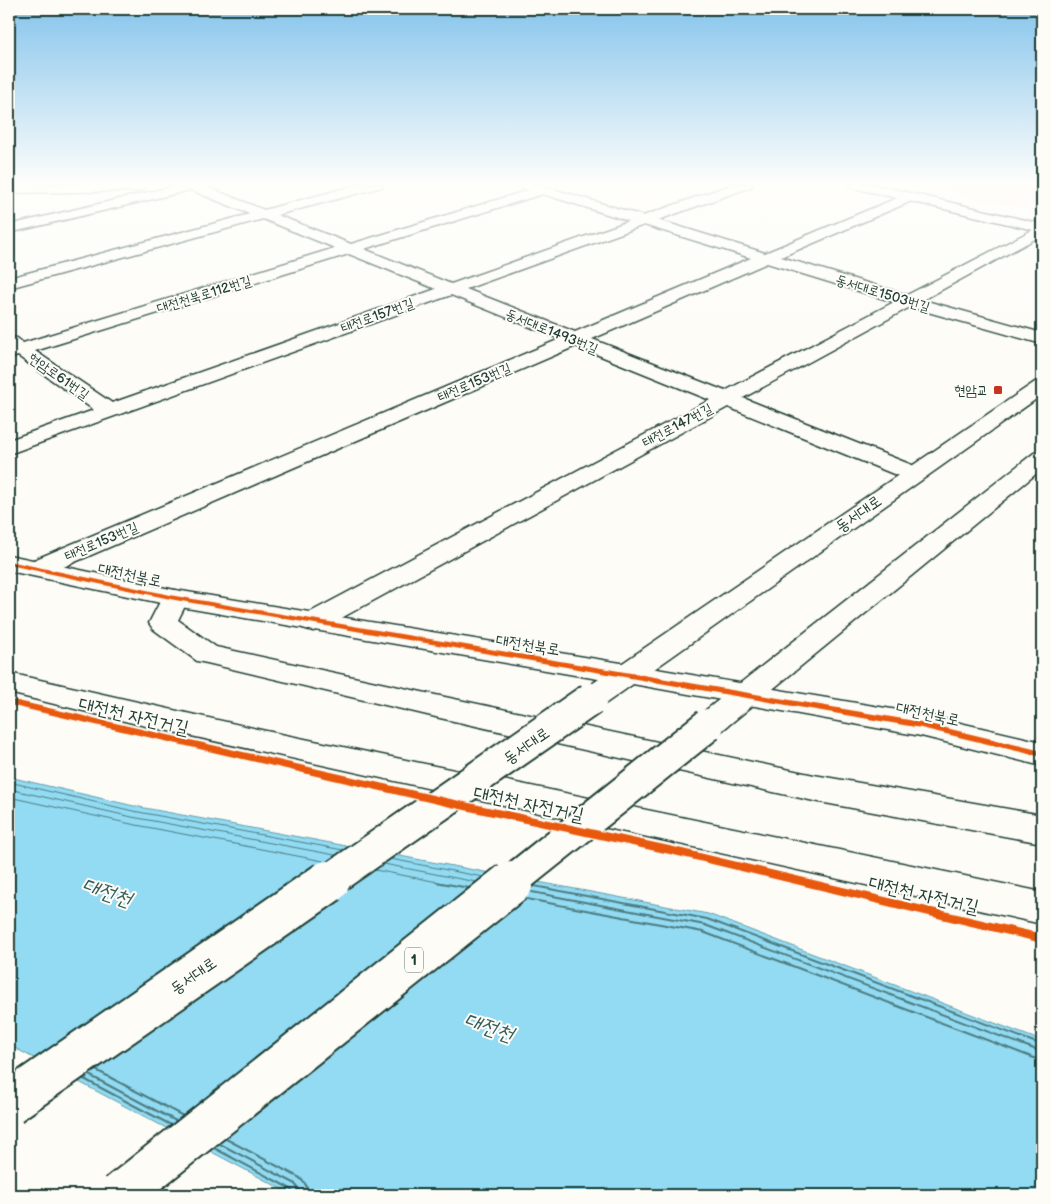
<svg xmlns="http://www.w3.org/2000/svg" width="1051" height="1204" font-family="'Balsamiq Sans','Poor Story',sans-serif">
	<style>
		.built { fill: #fdeae4 }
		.water { fill: #92dbf3; stroke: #649ca7 }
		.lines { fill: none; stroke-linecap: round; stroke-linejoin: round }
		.shore-far1 { stroke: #4d7c80; stroke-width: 1 }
		.shore { stroke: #4d7c80; stroke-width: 2 }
		.street-casing { stroke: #1f3d34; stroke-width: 3 }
		.secondary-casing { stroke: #1f3d34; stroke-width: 3 }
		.primary-casing { stroke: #1f3d34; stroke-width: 3 }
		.street { fill: #fdfcf7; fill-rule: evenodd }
		.secondary { fill: #fdfcf7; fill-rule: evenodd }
		.primary { fill: #fdfcf7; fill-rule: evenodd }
		.primary-bridge-far1-casing { stroke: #1f3d34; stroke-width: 36; stroke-linecap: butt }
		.primary-bridge-casing { stroke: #1f3d34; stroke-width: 46; stroke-linecap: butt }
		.primary-bridge-far1 { stroke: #fdfcf7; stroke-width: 32 }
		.primary-bridge { stroke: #fdfcf7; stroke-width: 42 }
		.cycleway-casing { stroke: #fdfcf7; stroke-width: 3 }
		.cycleway { fill: #e8590c; fill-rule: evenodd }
		.poi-dot { fill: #c8321e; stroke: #fdfcf7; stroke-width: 2 }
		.labels { text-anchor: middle; stroke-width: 4; stroke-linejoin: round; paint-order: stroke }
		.far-street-label { font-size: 14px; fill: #1f3d34; stroke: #fdfcf7 }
		.far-poi-label { font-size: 14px; fill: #1f3d34; stroke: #fdfcf7; text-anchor: end }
		.shield { fill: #fdfcf7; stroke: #62766e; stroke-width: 1 }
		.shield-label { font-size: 15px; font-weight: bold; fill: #1f3d34 }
		.street-label { font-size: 16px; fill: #1f3d34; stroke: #fdfcf7 }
		.near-street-label { font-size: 19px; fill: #1f3d34; stroke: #fdfcf7 }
		.near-water-label { font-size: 21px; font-style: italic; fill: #365d5a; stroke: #fdfcf7 }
	</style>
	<rect width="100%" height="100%" fill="#fdfcf7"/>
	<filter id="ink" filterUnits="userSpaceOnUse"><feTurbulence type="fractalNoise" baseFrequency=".02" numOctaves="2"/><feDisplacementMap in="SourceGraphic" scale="10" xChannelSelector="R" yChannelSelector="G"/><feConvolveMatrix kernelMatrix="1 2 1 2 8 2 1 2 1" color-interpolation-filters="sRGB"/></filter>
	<g filter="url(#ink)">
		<path class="built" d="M917,184H1042V202L1026,209Z"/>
		<path class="water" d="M9,777L134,806L708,914L1042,1041V1195H293L9,1045Z"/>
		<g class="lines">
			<path class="shore-far1" d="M9,782L133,811L343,850
				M9,789L132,817L335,855
				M9,797L131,824L323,861
				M391,859L483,877
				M384,864L476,882
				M375,870L443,883"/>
			<path class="shore" d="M436,882L469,888
				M534,886L707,919L1042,1045
				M532,892L705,925L1042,1052
				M527,899L703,932L1034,1058L1042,1059
				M96,1070L183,1116
				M89,1075L176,1121
				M84,1079L171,1125
				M226,1139L300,1178L306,1185L308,1195
				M220,1144L294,1183L299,1189L300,1195
				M214,1148L291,1189L294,1195"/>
			<defs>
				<path id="street" d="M143,184L145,187L143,190L138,191L9,193V185Z
					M183,184H200L264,210L361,184H383L382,187L277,215L351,244L529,190L521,188L520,184H537L643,216L733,184H752L751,187L658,220L765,253L909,193L914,194L916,197L914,200L781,257L907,295L1042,225V235L923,300L1042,333V344L910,307L743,398L922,469L926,474L922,479L914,481L906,479L728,407L323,628L313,631L303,628L299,622L303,616L710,400L576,346L47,574L38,576L29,574L25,568L29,562L560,339L451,295L9,454V440L94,410L18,356L9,359V337L17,338L23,343L335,248L263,219L9,288V278L250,214L191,190L9,233V225ZM543,194L629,221L451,284L364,249ZM644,225L751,258L575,332L466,289ZM349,254L436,289L112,403L35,351ZM767,263L894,302L725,391L592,339Z
					M175,590L185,592L189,598L178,620L216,647L440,696L814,775L1042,815V843L814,801L440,718L207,663L197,661L153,629L149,623L165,592Z
					M627,664L921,714L1042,742V766L921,736L616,681L612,674L616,667Z"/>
				<path id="secondary" d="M848,184H872L1042,224V232L854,188Z
					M9,555L175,590L627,664L638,667L642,674L638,681L627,684L175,606L9,571Z
					M9,673L266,731L1042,892V924L137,724L9,693Z"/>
				<path id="primary" d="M1042,380V395L602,706L591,709L580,706L576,699L580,692L1035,382Z
					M1042,451V469L719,733L708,736L697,733L692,725L697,717L1034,453Z"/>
			</defs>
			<use href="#street" class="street-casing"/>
			<use href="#secondary" class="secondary-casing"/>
			<use href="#primary" class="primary-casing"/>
			<use href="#street" class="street"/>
			<use href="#secondary" class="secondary"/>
			<use href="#primary" class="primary"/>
			<defs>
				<path id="primary-bridge-far1" d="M326,883L591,699
					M510,883L708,725"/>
				<path id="primary-bridge" d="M9,1103L328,882
					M119,1195L512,882"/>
			</defs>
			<use href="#primary-bridge-far1" class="primary-bridge-far1-casing"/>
			<use href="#primary-bridge" class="primary-bridge-casing"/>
			<use href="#primary-bridge-far1" class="primary-bridge-far1"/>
			<use href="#primary-bridge" class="primary-bridge"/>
			<defs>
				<path id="cycleway" d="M9,561L175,596L921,722L1042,751V757L921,728L175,600L9,565Z
					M9,699L446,798L674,847L1042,934V943L674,855L446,806L9,705Z"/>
			</defs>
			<use href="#cycleway" class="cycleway-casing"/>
			<use href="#cycleway" class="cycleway"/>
		</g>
	</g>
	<linearGradient id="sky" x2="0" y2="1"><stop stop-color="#85c4ec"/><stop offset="0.52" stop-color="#fefefb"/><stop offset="1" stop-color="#fefefb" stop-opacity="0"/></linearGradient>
	<rect width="1051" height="353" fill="url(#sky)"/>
	<rect class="poi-dot" x="993" y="385" width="10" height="10" rx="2.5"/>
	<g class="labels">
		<g class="far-street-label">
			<text transform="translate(883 293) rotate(17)" y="5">동서대로1503번길</text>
			<text transform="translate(204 294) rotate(-17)" y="5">대전천북로112번길</text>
			<text transform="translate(377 315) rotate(-20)" y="5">태전로157번길</text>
			<text transform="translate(552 331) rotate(22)" y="5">동서대로1493번길</text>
			<text transform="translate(59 376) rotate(35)" y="5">현암로61번길</text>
			<text transform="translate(474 382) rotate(-23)" y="5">태전로153번길</text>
			<text transform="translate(677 425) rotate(-28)" y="5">태전로147번길</text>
			<text transform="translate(101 541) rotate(-23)" y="5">태전로153번길</text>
		</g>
		<g class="far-poi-label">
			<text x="988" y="395">현암교</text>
		</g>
		<rect class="shield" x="405" y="947.5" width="18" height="25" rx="4"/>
		<g class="shield-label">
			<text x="414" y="965">1</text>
		</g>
		<g class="street-label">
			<text transform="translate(858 513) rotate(-35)" y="6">동서대로</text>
			<text transform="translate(130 574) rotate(12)" y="6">대전천북로</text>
			<text transform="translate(528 644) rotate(9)" y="6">대전천북로</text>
			<text transform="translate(928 713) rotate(12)" y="6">대전천북로</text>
			<text transform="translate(526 745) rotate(-35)" y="6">동서대로</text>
			<text transform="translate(193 975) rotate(-35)" y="6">동서대로</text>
		</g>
		<g class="near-street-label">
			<text transform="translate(134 715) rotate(13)" y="7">대전천 자전거길</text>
			<text transform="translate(529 803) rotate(12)" y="7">대전천 자전거길</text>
			<text transform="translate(924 894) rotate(13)" y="7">대전천 자전거길</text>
		</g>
		<g class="near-water-label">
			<text transform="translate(107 892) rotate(19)" y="7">대전천</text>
			<text transform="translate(489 1027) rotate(19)" y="7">대전천</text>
		</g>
	</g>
	<rect width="1051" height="1204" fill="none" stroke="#fdfcf7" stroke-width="30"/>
	<rect x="15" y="15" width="1021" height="1174" fill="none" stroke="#1f3d34" stroke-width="2" filter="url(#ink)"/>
</svg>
